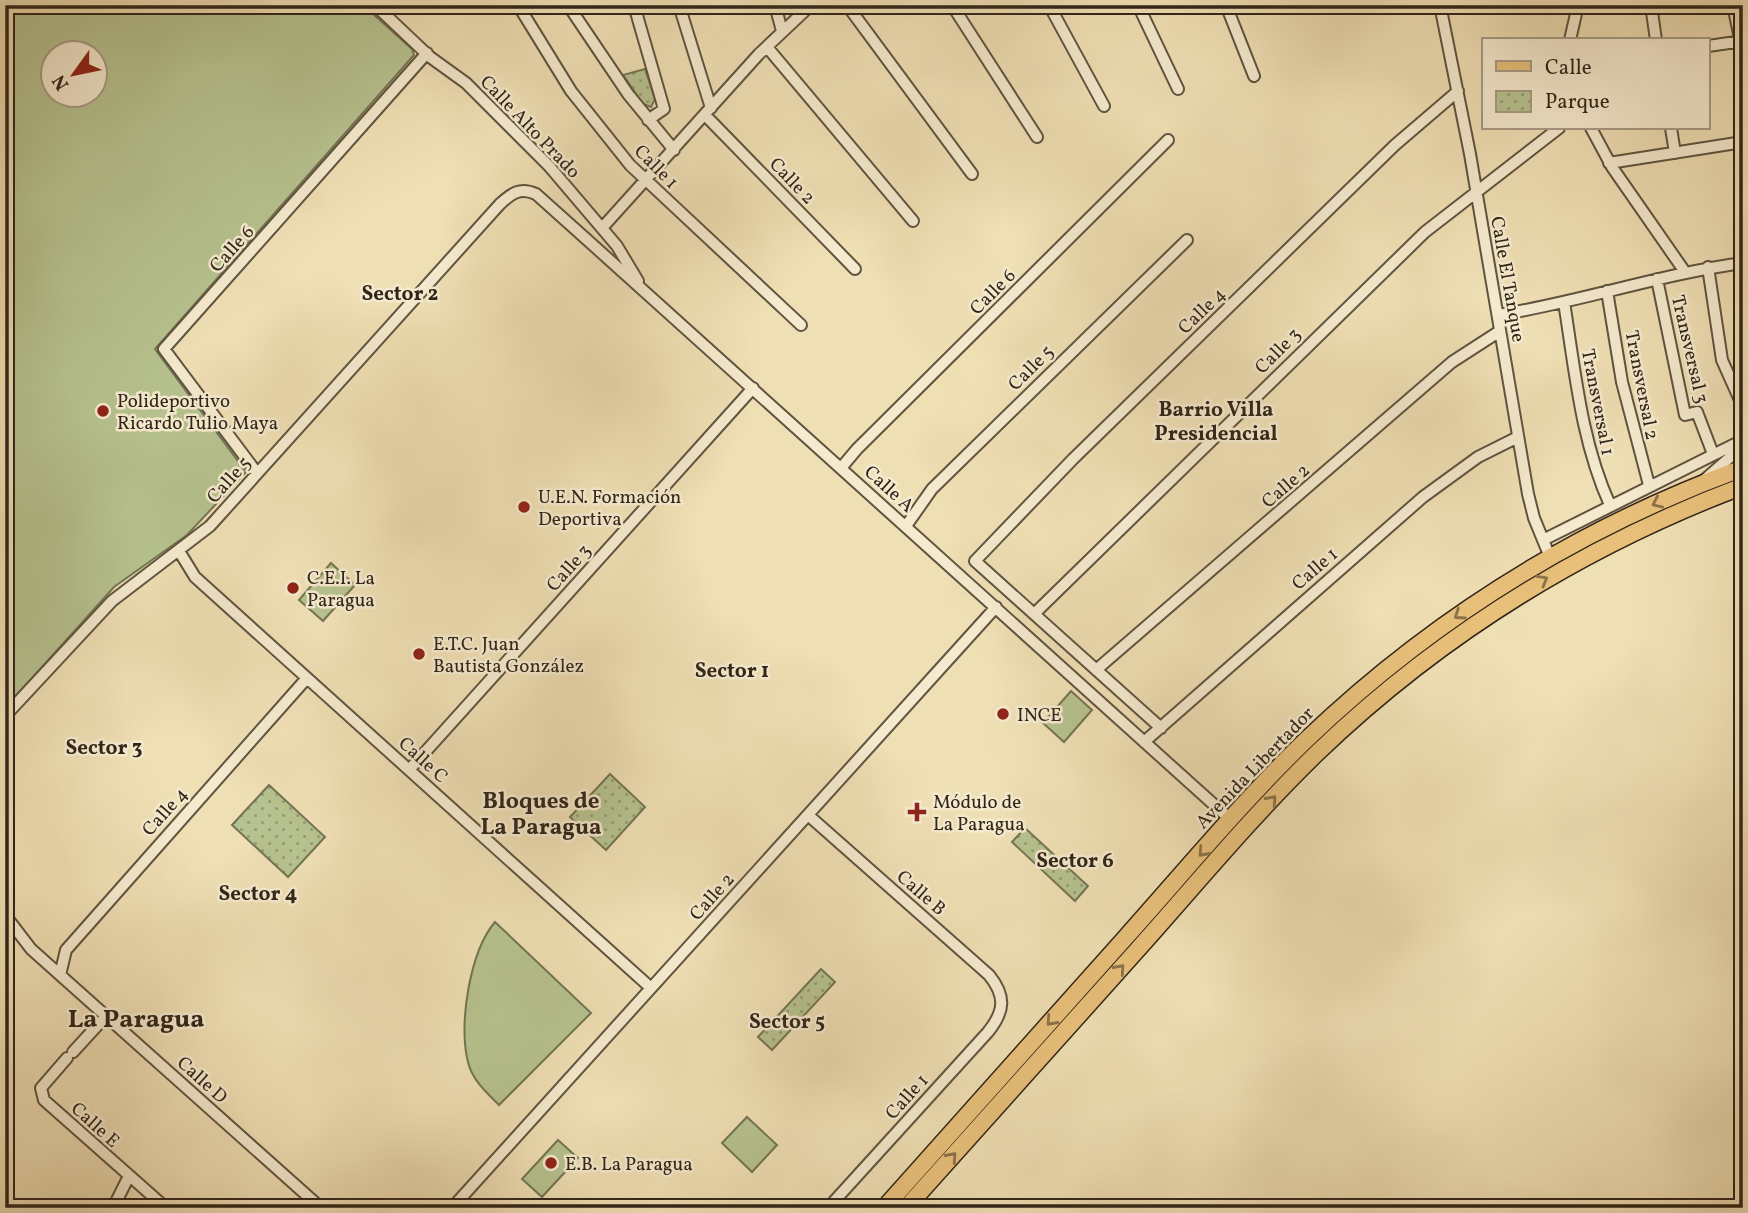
<svg xmlns="http://www.w3.org/2000/svg" width="1748" height="1213" font-family="Vollkorn,serif">
	<style>
		.grass { fill: #b6c28f; stroke: #747454; stroke-width: 2; fill-rule: evenodd }
		.park { fill: url(#park-dots); stroke: #747454; stroke-width: 2 }
		.lines { fill: none; stroke-linecap: round; stroke-linejoin: round }
		.stream { stroke: #708070; stroke-width: 2.5 }
		.minor-casing { stroke: #605440; stroke-width: 14 }
		.primary-casing { stroke: #312519; stroke-width: 19 }
		.minor { stroke: #f5eace; stroke-width: 10 }
		.primary { stroke: #e8c07a; stroke-width: 16 }
		.oneway { stroke: #8c724a }
		.poi-dot { fill: #8f2418; stroke: #f5eace; stroke-width: 2.5 }
		.labels { text-anchor: middle; stroke-width: 5; stroke-linejoin: round; paint-order: stroke }
		.street-label { font-size: 19px; fill: #312519; stroke: #f5eace }
		.poi-label { font-size: 19px; fill: #312519; stroke: #f5eace; text-anchor: start }
		.neighbourhood-label { font-size: 21px; font-weight: bold; fill: #312519; stroke: #f5eace }
		.quarter-label { font-size: 23px; font-weight: bold; fill: #312519; stroke: #f5eace }
		.district-label { font-size: 26px; font-weight: bold; fill: #312519; stroke: #f5eace }
	</style>
	<defs>
		<pattern id="park-dots" width="8" height="8" patternUnits="userSpaceOnUse" patternTransform="scale(1.75)"><rect width="8" height="8" fill="#b6c28f"/><path d="M2 2h.1M6 6h.1" fill="none" stroke="#959d74" stroke-width="1.8" stroke-linecap="round"/></pattern>
	</defs>
	<rect width="100%" height="100%" fill="#efdfb4"/>
	<filter id="stains"><feTurbulence type="fractalNoise" baseFrequency=".00286" numOctaves="4"/><feColorMatrix values="0 0 0 0 .2 0 0 0 0 .09 0 0 0 0 .02 0 0 0 .5 -.17"/></filter>
	<radialGradient id="worn" r=".72"><stop offset=".6" stop-color="#630" stop-opacity="0"/><stop offset="1" stop-color="#630" stop-opacity=".3"/></radialGradient>
	<path class="grass" d="M5,5H363L412,49L414,55L155,349L246,472L187,535L114,587L5,708ZM52,52H94V94H52Z
		M331,563L355,585L323,621L299,600Z
		M1071,691L1092,710L1064,742L1043,723Z
		M495,922L591,1013L499,1105C487,1093 472,1080 468,1062C458,1025 470,951 495,922Z
		M747,1117L777,1145L752,1172L722,1143Z
		M558,1140L578,1158L542,1197L522,1179Z"/>
	<path class="park" d="M645,69L655,99L651,107L643,104L623,75Z
		M610,774L645,807L606,850L570,817Z
		M269,785L325,837L288,877L232,825Z
		M1025,828L1088,886L1075,901L1012,842Z
		M821,969L835,982L772,1050L758,1037Z"/>
	<g class="lines">
		<path class="stream" d="M1735,1208L1743,1194"/>
		<defs>
			<path id="minor" d="M375,5L430,57L466,83L549,166L617,246L638,281
				M518,5L571,91L630,165L801,325
				M568,5L628,94L674,150
				M634,5L664,109L648,120
				M679,5L711,108
				M775,5L782,31
				M847,5L972,174
				M952,5L1037,137
				M1049,5L1104,106
				M1138,5L1178,89
				M1226,5L1254,76
				M1440,5L1470,154L1528,494L1534,518L1550,557
				M1651,5L1656,40
				M1733,5L1743,53
				M1570,40L1578,5
				M1708,46L1743,41
				M767,47L913,221
				M705,115L855,269
				M1591,128L1612,167L1685,272
				M1671,128L1675,153
				M1609,163L1743,142
				M602,228L759,54L811,5
				M1708,267L1722,360L1743,407
				M1657,279L1685,415L1697,412L1713,454
				M1607,291L1622,382L1649,485
				M1564,302C1575,371 1581,441 1610,505
				M1498,315C1580,302 1660,274 1743,263
				M841,468L857,449L1168,140
				M257,473L164,349L427,53
				M1703,481L1743,446
				M906,526L932,489L1187,240
				M1543,540L1743,440
				M179,551L195,577L651,988
				M1034,614L1425,232L1559,128
				M1096,670L1452,362L1500,331
				M5,716L112,601L210,526L500,204C512,193 520,187 536,194L584,237L1231,820
				M1161,728L975,561L1073,459L1395,145L1458,91
				M1144,742L1423,497L1478,457L1518,437
				M409,770L753,388
				M808,815L989,975C1006,996 1005,1011 988,1032L828,1208
				M5,915L31,949L321,1208
				M60,975L66,950L307,678
				M73,1052L106,1016
				M67,1058L41,1088L44,1100L166,1208
				M113,1208L129,1176
				M452,1208L996,607"/>
			<path id="primary" d="M884,1208C965,1117 1046,1027 1126,937C1185,871 1242,802 1305,741C1431,620 1579,528 1743,468
				M906,1208C984,1121 1061,1035 1139,948C1197,883 1254,814 1317,753C1440,635 1584,546 1743,486"/>
		</defs>
		<use href="#minor" class="minor-casing"/>
		<use href="#primary" class="primary-casing"/>
		<use href="#minor" class="minor"/>
		<use href="#primary" class="primary"/>
	</g>
	<defs><path id="oneway-chevron" d="M-2-3.5L2.5 0L-2 3.5" fill="none" stroke-width="1.6" stroke-linecap="round" stroke-linejoin="round" transform="scale(1.75)"/></defs>
	<g class="oneway">
		<use href="#oneway-chevron" transform="translate(1657 503) rotate(155)"/>
		<use href="#oneway-chevron" transform="translate(1543 580) rotate(-30)"/>
		<use href="#oneway-chevron" transform="translate(1459 615) rotate(145)"/>
		<use href="#oneway-chevron" transform="translate(1272 800) rotate(-48)"/>
		<use href="#oneway-chevron" transform="translate(1203 852) rotate(132)"/>
		<use href="#oneway-chevron" transform="translate(1120 969) rotate(-48)"/>
		<use href="#oneway-chevron" transform="translate(1051 1021) rotate(132)"/>
		<use href="#oneway-chevron" transform="translate(952 1157) rotate(-48)"/>
	</g>
	<g class="poi-dot">
		<circle cx="103" cy="411" r="7"/>
		<circle cx="524" cy="507" r="7"/>
		<circle cx="293" cy="588" r="7"/>
		<circle cx="419" cy="654" r="7"/>
		<circle cx="1003" cy="714" r="7"/>
		<path d="M913.5 801.5h7v7h7v7h-7v7h-7v-7h-7v-7h7z"/>
		<circle cx="551" cy="1163" r="7"/>
	</g>
	<g class="labels">
		<g class="street-label">
			<text transform="translate(531 126) rotate(46)" y="7">Calle Alto Prado</text>
			<text transform="translate(657 166) rotate(45)" y="7">Calle 1</text>
			<text transform="translate(793 180) rotate(46)" y="7">Calle 2</text>
			<text transform="translate(231 248) rotate(-48)" y="7">Calle 6</text>
			<text transform="translate(1509 279) rotate(80)" y="7">Calle El Tanque</text>
			<text transform="translate(992 291) rotate(-45)" y="7">Calle 6</text>
			<text transform="translate(1201 310) rotate(-44)" y="7">Calle 4</text>
			<text transform="translate(1691 349) rotate(77)" y="7">Transversal 3</text>
			<text transform="translate(1277 350) rotate(-45)" y="7">Calle 3</text>
			<text transform="translate(1030 367) rotate(-45)" y="7">Calle 5</text>
			<text transform="translate(1643 385) rotate(79)" y="7">Transversal 2</text>
			<text transform="translate(1599 402) rotate(79)" y="7">Transversal 1</text>
			<text transform="translate(228 479) rotate(-48)" y="7">Calle 5</text>
			<text transform="translate(1285 485) rotate(-41)" y="7">Calle 2</text>
			<text transform="translate(890 488) rotate(42)" y="7">Calle A</text>
			<text transform="translate(568 567) rotate(-48)" y="7">Calle 3</text>
			<text transform="translate(1314 568) rotate(-41)" y="7">Calle 1</text>
			<text transform="translate(424 759) rotate(42)" y="7">Calle C</text>
			<text transform="translate(1254 767) rotate(-46)" y="7">Avenida Libertador</text>
			<text transform="translate(164 811) rotate(-48)" y="7">Calle 4</text>
			<text transform="translate(922 892) rotate(41)" y="7">Calle B</text>
			<text transform="translate(711 896) rotate(-48)" y="7">Calle 2</text>
			<text transform="translate(203 1079) rotate(42)" y="7">Calle D</text>
			<text transform="translate(906 1096) rotate(-48)" y="7">Calle 1</text>
			<text transform="translate(96 1124) rotate(42)" y="7">Calle E</text>
		</g>
		<g class="poi-label">
			<text x="117" y="407">Polideportivo<tspan x="117" dy="22">Ricardo Tulio Maya</tspan></text>
			<text x="538" y="503">U.E.N. Formación<tspan x="538" dy="22">Deportiva</tspan></text>
			<text x="307" y="584">C.E.I. La<tspan x="307" dy="22">Paragua</tspan></text>
			<text x="433" y="650">E.T.C. Juan<tspan x="433" dy="22">Bautista González</tspan></text>
			<text x="1017" y="721">INCE</text>
			<text x="933" y="808">Módulo de<tspan x="933" dy="22">La Paragua</tspan></text>
			<text x="565" y="1170">E.B. La Paragua</text>
		</g>
		<g class="neighbourhood-label">
			<text x="400" y="300">Sector 2</text>
			<text x="1216" y="416">Barrio Villa<tspan x="1216" dy="24">Presidencial</tspan></text>
			<text x="732" y="677">Sector 1</text>
			<text x="104" y="754">Sector 3</text>
			<text x="1075" y="867">Sector 6</text>
			<text x="258" y="900">Sector 4</text>
			<text x="787" y="1028">Sector 5</text>
		</g>
		<g class="quarter-label">
			<text x="541" y="808">Bloques de<tspan x="541" dy="26">La Paragua</tspan></text>
		</g>
		<g class="district-label">
			<text x="136" y="1027">La Paragua</text>
		</g>
	</g>
	<rect width="1748" height="1213" fill="none" stroke="#efdfb4" stroke-width="28"/>
	<rect x="7" y="7" width="1734" height="1199" fill="none" stroke="#312519" stroke-width="3.5"/>
	<rect x="14" y="14" width="1720" height="1185" fill="none" stroke="#312519" stroke-width="2"/>
	<rect x="1482" y="38" width="228" height="91" fill="#f5eace" stroke="#a79b86" stroke-width="2"/>
	<rect x="1496" y="61" width="35" height="10" fill="#e8c07a" stroke="#a79b86" stroke-width="2"/>
	<text x="1545" y="74" font-size="21" fill="#312519">Calle</text>
	<rect x="1496" y="91" width="35" height="21" fill="url(#park-dots)" stroke="#a79b86" stroke-width="2"/>
	<text x="1545" y="108" font-size="21" fill="#312519">Parque</text>
	<g transform="translate(74 74) rotate(237)"><circle r="33" fill="#f5eace" stroke="#a79b86" stroke-width="2"/>
	<path d="M0-5L12 26L0 18L-12 26Z" fill="#8f2418"/>
	<text y="-10" font-size="19" font-weight="bold" text-anchor="middle" fill="#312519">N</text>
	</g>
	<rect width="100%" height="100%" filter="url(#stains)"/>
	<rect width="100%" height="100%" fill="url(#worn)"/>
</svg>
